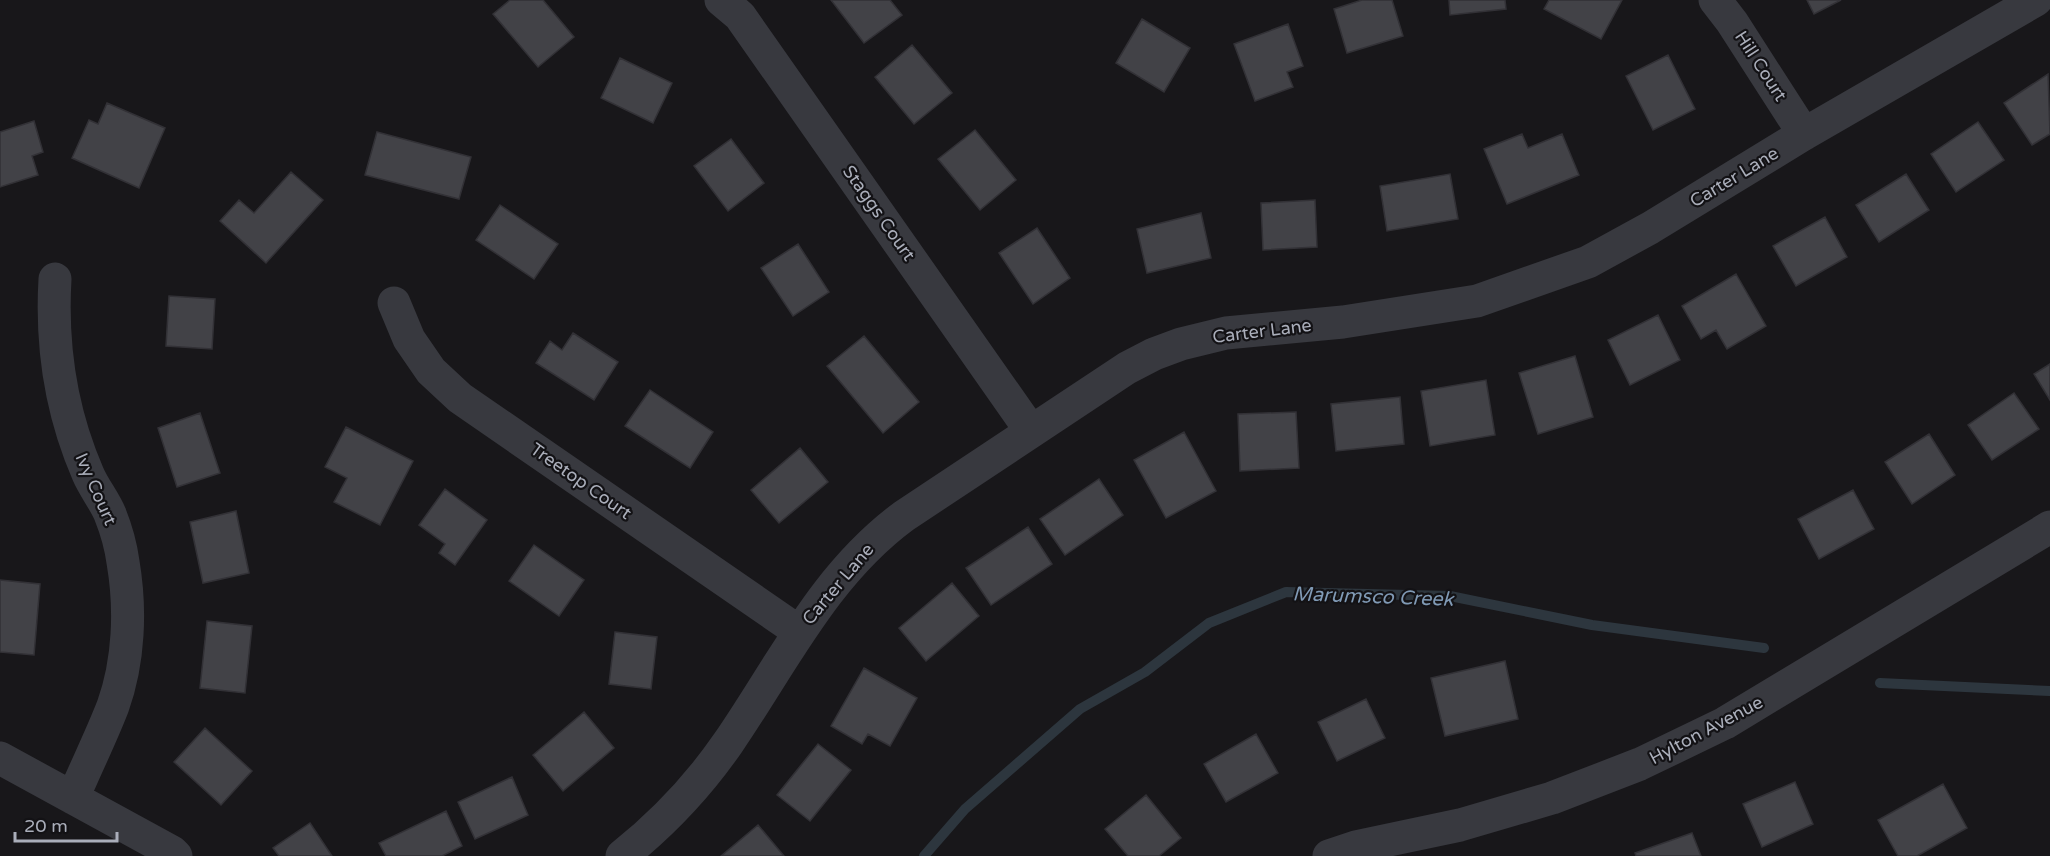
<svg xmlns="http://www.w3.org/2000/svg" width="2050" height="856" font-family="'Varela Round',sans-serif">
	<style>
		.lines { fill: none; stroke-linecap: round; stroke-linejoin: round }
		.stream { stroke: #2d363e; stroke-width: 10 }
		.building { fill: #424247; stroke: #323136; stroke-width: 1.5 }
		.minor { stroke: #38393f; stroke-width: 33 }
		.labels { text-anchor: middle; stroke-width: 4.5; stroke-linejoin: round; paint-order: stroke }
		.street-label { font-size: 18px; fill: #aaaeba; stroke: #131215 }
		.water-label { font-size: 20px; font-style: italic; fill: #809ab5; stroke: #131215 }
	</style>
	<rect width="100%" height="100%" fill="#18171a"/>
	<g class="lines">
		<path class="stream" d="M1880,683L2050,691
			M924,856L965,809L1080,709L1145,672L1209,623L1286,592L1450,596L1592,625L1764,648"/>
	</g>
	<path class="building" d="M510,0H543L574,37L538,67L493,14Z
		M831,0H890L902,15L864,43Z
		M1362,0H1392L1403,36L1347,53L1334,9Z
		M1449,0H1505L1506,9L1450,15Z
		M1549,0H1622L1601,39L1544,9Z
		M1807,0H1841L1814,14Z
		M1142,19L1190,48L1164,92L1116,63Z
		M1288,24L1303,66L1287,72L1293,87L1255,101L1234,44Z
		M912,45L952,93L914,124L875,77Z
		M1668,55L1695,109L1653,130L1626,76Z
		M620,58L672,83L653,123L601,98Z
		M2048,74L2050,134L2032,145L2004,103Z
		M107,103L165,128L139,188L72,158L89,120L98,124Z
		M34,121L43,152L32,156L38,175L0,187V132Z
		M1978,122L2004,160L1956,192L1931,154Z
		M975,130L1016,180L980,210L938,159Z
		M377,132L471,157L459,199L365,175Z
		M1522,134L1528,148L1562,134L1579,175L1507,204L1484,149Z
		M731,139L764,183L728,211L694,166Z
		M291,172L323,200L266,263L220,221L239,200L254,213Z
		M1450,174L1458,219L1387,231L1380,186Z
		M1906,174L1929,210L1879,242L1856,205Z
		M1315,200L1317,247L1263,250L1261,203Z
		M500,205L558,244L534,279L476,240Z
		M1201,213L1211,258L1147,273L1137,229Z
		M1825,217L1847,257L1796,286L1773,246Z
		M1037,228L1070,278L1033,304L999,253Z
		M798,244L829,292L793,316L761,268Z
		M1736,274L1766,326L1727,349L1716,330L1701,339L1682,306Z
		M169,296L215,299L212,349L166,346Z
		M1658,315L1680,360L1630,385L1608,340Z
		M573,333L618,362L594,400L536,363L550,341L562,350Z
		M864,336L919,402L883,433L827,366Z
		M1575,356L1593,417L1538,434L1519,373Z
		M2050,364V400L2034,374Z
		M1486,380L1495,435L1430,446L1421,391Z
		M650,390L713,432L690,468L625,426Z
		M2014,393L2039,429L1992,460L1968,425Z
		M1400,397L1404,444L1336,451L1331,404Z
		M1296,412L1299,468L1240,471L1238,414Z
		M200,413L220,473L177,487L158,428Z
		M346,427L413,461L380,525L334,502L347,478L325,467Z
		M1184,432L1216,491L1166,518L1134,460Z
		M1929,434L1955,475L1912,504L1885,462Z
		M800,448L828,482L779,523L751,490Z
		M1099,479L1123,515L1065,555L1040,519Z
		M445,489L487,520L455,565L439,553L445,544L419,525Z
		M1853,490L1874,529L1819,559L1798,519Z
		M236,511L249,573L203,583L190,522Z
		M1028,527L1052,564L991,605L966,568Z
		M534,545L584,580L559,616L509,581Z
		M0,580L40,584L34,655L0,652Z
		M952,583L979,616L926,661L899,628Z
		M207,621L252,626L245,693L200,688Z
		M615,632L657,637L651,689L609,684Z
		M1505,661L1518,719L1445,736L1431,678Z
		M864,668L917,698L890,746L868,734L862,744L831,726Z
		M1366,699L1385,738L1337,761L1318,722Z
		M584,712L614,748L563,791L533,755Z
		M205,728L252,771L221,805L174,762Z
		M1256,734L1278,773L1226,802L1204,764Z
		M818,744L851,770L810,821L777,795Z
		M512,777L528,815L475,839L458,802Z
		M1795,782L1813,824L1762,847L1743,804Z
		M1943,784L1967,828L1917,856H1898L1878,820Z
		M1146,795L1181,838L1159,856H1128L1105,829Z
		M446,811L462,846L442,856H386L379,843Z
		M310,823L332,856H279L273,848Z
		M758,825L784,856H721Z
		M1692,833L1701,856H1636L1635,853Z"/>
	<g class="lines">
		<path class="minor" d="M721,0L740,16L1031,431
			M1715,0L1732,22L1804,134
			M55,279C51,347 61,412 88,474C94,488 104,500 110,514C116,529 121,547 123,562C131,609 129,661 113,706C101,737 86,767 73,798
			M394,303L409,339L431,371L460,398L798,631
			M0,758L172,852L176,856
			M622,856C662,824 699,785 728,743C783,663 824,575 904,516L1127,368L1154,354L1181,344L1226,333L1343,322L1477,301L1588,262L1650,228L1804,134L2036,0
			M1329,856L1356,847L1460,825L1552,798L1640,764L1725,723L2050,527"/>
	</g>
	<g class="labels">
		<g class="street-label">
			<text transform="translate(1761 66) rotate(57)" y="6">Hill Court</text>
			<text transform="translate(1734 177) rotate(-31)" y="6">Carter Lane</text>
			<text transform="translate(879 213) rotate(55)" y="6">Staggs Court</text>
			<text transform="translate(1262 331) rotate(-7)" y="6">Carter Lane</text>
			<text transform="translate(581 481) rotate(35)" y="6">Treetop Court</text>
			<text transform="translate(96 489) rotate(66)" y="6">Ivy Court</text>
			<text transform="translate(838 584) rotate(-50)" y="6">Carter Lane</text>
			<text transform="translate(1706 730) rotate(-28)" y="6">Hylton Avenue</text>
		</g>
		<g class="water-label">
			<text transform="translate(1373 596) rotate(2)" y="7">Marumsco Creek</text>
		</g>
	</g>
	<path d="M15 832v9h102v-9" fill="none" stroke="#aaaeba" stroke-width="3"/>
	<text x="24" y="832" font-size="18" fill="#aaaeba" stroke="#131215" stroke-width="4.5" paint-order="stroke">20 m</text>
</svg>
